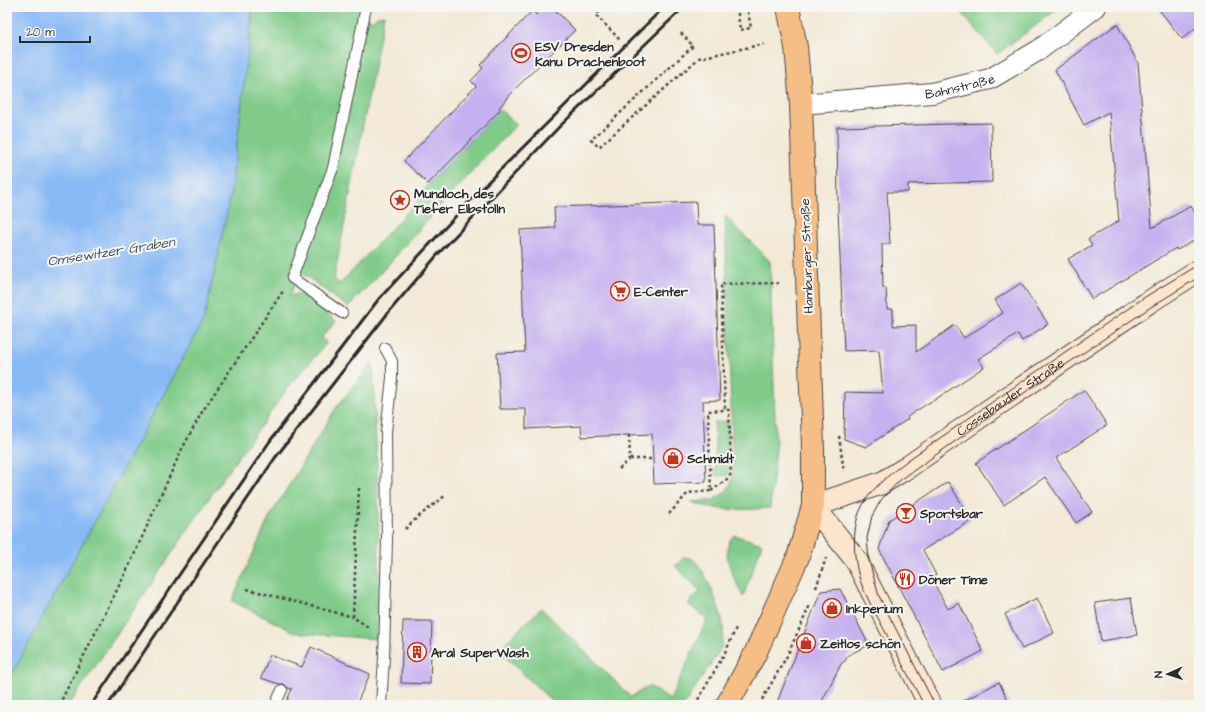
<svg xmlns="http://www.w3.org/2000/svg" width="1206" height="712" font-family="'Architects Daughter',sans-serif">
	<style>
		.green { fill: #80cb89; stroke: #567b5a }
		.water { fill: #89b9f5; stroke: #5a7290 }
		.building { fill: #c4b1ef }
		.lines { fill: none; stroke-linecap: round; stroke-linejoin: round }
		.lane-casing { stroke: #494845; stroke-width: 12 }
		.street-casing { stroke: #494845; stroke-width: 22 }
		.secondary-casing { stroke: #494845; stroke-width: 24 }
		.primary-casing { stroke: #494845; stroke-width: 24 }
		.path { stroke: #494845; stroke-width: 2.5; stroke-dasharray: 3 3; stroke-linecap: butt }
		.lane { stroke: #fff; stroke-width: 10 }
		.street { stroke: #fff; stroke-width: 20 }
		.secondary { stroke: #fbe5cf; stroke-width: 22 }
		.primary { stroke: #f6be87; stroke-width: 22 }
		.tram { stroke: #2b2b2b; stroke-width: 1 }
		.rail { stroke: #2b2b2b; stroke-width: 3 }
		.labels { text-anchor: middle; stroke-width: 4; stroke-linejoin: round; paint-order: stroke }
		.poi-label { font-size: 13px; font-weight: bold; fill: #2b2b2b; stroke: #f6f6f2; text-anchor: start }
		.street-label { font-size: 13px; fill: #2b2b2b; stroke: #f6f6f2 }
		.water-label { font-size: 14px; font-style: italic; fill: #475668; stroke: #f6f6f2 }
	</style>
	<rect width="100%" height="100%" fill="#f6f6f2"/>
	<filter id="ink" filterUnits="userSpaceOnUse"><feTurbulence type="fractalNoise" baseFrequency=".025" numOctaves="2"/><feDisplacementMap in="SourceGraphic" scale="8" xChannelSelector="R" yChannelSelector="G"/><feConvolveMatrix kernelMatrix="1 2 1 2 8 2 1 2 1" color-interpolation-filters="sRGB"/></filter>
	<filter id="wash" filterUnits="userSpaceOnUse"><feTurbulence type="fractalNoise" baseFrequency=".012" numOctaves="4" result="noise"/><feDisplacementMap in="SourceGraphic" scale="16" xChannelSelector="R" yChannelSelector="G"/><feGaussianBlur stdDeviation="0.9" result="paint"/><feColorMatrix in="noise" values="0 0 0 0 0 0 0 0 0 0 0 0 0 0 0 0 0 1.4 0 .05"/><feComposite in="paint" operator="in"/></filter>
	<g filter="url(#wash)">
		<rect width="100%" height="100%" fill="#f3e9d6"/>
		<path class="green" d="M253,7H362L371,21L378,16L384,15L334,279L340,284L418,200L428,184L500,110L517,124L450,195L376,278L348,307L319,286L301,272L289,296L300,293L336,321L321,338L327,343L291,384L221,481L69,705H7V683L204,320L231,193Z
			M957,7H1061L997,54Z
			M725,216L770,261L776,450L770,508C741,510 720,512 691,502L713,500L727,491L733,478Z
			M373,362C376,454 382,547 377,639L296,633L232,601L269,518L336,408Z
			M728,421L729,464L728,475L716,476L714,422Z
			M734,535L762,544L743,597C736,580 717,552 734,535Z
			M684,557C689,558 692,558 695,561C705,569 722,612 723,626C724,633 723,643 720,650L684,705H556L498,650L541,608L631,697L649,686L670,700L707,619L688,604L700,591L675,566Z"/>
		<path class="water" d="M7,7H253L231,193L204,320L7,683Z"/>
		<g id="blocks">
			<path class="building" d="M543,7H552L575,30L510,94L499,108L500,110L428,184L404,161L476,86L471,81L483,68L480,65L532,11L536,15Z
				M1157,7H1199V25L1182,39Z
				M1117,24L1138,63L1152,228L1191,206L1199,220V238L1177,250L1176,248L1092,299L1068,259L1092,245L1088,239L1119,221L1109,112L1084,125L1055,70Z
				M991,123L992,182L908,184V192H887L890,244H882L883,288H886L887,309H893V326L916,325V352L955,325L964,338L1003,313L995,300L1021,283L1048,324L1022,341L1018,334L978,359L984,367L933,401V400L907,417L908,419L866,447L844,439L845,392L883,393L879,350L844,351L838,209L837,127Z
				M696,202L697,225H714L720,400L703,401L706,482L654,484L652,434L582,437L581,426L526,429V409H500L497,353L525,352L520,230L555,228L554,207Z
				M1084,390L1107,425L1056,458L1092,512L1076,523L1045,477L1004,505L976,463Z
				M948,482L972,520L923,550L936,575L931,578L948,609L959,603L983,651L943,672L879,549L889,520Z
				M840,589L869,645L848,655L845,661L841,664L820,705H776L821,591Z
				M1037,598L1054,633L1022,649L1005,614Z
				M1131,598L1137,635L1101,641L1095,603Z
				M403,621H432L430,684L401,683Z
				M311,647L370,674L356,705H285L292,689L288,688L284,684H279L261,678L270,655L302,667Z
				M999,682L1010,705H956Z"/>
		</g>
	</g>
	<g filter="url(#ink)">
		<use href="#blocks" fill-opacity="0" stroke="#494845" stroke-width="1"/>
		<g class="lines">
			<defs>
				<path id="lane" d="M342,313L292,278L333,168L366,7
					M275,705L282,690
					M381,705L384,658L387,539L386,432L392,378V361L385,348"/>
				<g id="street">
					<path id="s1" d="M801,104L932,93L990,79L1039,50L1096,7"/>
				</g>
				<g id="secondary">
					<path id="s2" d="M930,705L856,560L813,506L882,483L908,467L994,407L1149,302L1199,270"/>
				</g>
				<path id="primary" d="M727,705L755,654L782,593L798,557L813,506V448L801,104L796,47L788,7"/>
			</defs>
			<use href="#lane" class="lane-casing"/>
			<use href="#street" class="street-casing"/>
			<use href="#secondary" class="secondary-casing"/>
			<use href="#primary" class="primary-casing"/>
			<path class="path" d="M604,7L596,15L620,40
				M737,7L740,30L751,28L747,7
				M681,33L693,46L591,140L599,147L699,58L764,44
				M839,436L844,472
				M630,459H653
				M619,469L630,459L629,435
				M359,488L353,617L368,627
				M711,491L730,477L731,464L729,410H725
				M669,514L688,493L711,491L708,411L725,410L721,284L779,283
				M405,529L418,517L446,495
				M816,588L826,558
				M247,589L353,617
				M59,705L129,566L181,451L202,412L283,291
				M695,705L726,651L736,628
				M759,705L787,656L810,605"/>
			<use href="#lane" class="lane"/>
			<use href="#street" class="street"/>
			<use href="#secondary" class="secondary"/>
			<use href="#primary" class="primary"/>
			<path class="tram" d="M924,705C912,682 900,660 888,637C880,621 870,605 863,588C854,567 851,535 859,513C868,490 889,475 908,460L1145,297L1199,264
				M935,705L879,596L869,561L867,538L872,516L881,500L899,481L1005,406L1151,307L1199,277"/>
			<path class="rail" d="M91,705L270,441L378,300L480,190L664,7
				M108,705L275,458L388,313L439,253L559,127L684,7"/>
		</g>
	</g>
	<defs>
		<symbol id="stadium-ring" viewBox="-11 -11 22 22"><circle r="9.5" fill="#f6f6f2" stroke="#c8321e" stroke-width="1.5"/><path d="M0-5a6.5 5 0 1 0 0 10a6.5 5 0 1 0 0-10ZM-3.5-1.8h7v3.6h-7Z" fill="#c8321e"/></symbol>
		<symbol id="sight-ring" viewBox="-11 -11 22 22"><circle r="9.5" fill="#f6f6f2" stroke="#c8321e" stroke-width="1.5"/><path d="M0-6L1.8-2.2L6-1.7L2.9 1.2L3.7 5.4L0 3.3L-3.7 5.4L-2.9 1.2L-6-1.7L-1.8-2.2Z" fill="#c8321e"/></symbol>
		<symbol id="supermarket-ring" viewBox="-11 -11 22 22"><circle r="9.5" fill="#f6f6f2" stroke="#c8321e" stroke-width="1.5"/><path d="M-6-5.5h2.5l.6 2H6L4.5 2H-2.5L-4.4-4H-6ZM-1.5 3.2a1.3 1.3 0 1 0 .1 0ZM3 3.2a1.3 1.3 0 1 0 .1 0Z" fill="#c8321e"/></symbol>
		<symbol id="shop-ring" viewBox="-11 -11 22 22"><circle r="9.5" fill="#f6f6f2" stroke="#c8321e" stroke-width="1.5"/><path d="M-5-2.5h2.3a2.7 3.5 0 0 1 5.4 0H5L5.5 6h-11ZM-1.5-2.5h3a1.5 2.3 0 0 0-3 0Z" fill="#c8321e"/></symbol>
		<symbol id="bar-ring" viewBox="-11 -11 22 22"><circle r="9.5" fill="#f6f6f2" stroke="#c8321e" stroke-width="1.5"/><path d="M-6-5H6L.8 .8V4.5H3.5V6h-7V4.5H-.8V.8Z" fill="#c8321e"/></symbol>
		<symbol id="restaurant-ring" viewBox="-11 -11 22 22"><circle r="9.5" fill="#f6f6f2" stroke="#c8321e" stroke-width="1.5"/><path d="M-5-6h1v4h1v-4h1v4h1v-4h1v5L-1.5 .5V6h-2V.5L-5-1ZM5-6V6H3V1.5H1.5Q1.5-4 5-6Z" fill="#c8321e"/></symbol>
		<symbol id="building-ring" viewBox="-11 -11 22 22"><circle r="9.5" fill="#f6f6f2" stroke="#c8321e" stroke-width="1.5"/><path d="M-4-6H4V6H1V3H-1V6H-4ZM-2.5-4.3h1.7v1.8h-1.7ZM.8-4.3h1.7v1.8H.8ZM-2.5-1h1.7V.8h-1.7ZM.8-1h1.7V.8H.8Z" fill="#c8321e"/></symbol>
	</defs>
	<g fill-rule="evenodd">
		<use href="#stadium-ring" x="510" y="42" width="22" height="22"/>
		<use href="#sight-ring" x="389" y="189" width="22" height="22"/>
		<use href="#supermarket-ring" x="609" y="280" width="22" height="22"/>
		<use href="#shop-ring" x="662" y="447" width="22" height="22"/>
		<use href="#bar-ring" x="895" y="502" width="22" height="22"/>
		<use href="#restaurant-ring" x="894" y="568" width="22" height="22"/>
		<use href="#shop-ring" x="821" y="597" width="22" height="22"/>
		<use href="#shop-ring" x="795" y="632" width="22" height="22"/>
		<use href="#building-ring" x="406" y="641" width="22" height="22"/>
	</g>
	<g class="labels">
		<g class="poi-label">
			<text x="535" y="51">ESV Dresden<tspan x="535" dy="15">Kanu Drachenboot</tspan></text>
			<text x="414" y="198">Mundloch des<tspan x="414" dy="15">Tiefer Elbstolln</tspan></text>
			<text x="634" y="296">E-Center</text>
			<text x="687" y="463">Schmidt</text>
			<text x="920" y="518">Sportsbar</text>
			<text x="919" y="584">Döner Time</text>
			<text x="846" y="613">Inkperium</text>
			<text x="820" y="648">Zeitlos schön</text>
			<text x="431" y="657">Aral SuperWash</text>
		</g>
		<g class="street-label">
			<text dy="5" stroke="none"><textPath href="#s1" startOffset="160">Bahnstraße</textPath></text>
			<text transform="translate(806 256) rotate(-92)" y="5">Hamburger Straße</text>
			<text dy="5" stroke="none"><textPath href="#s2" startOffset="459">Cossebauder Straße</textPath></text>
		</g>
		<g class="water-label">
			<text transform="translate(111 251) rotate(-9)" y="5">Omsewitzer Graben</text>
		</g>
	</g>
	<rect width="1206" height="712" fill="none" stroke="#f6f6f2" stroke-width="24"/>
	<g transform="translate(1168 674) rotate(267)" stroke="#f6f6f2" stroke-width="3" paint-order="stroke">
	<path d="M0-3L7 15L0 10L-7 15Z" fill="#2b2b2b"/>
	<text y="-6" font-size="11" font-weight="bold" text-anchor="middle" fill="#2b2b2b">N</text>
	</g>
	<path d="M20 36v6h70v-6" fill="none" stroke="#2b2b2b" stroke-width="2"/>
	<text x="26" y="36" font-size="12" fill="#2b2b2b" stroke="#f6f6f2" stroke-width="3" paint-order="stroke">20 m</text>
</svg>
